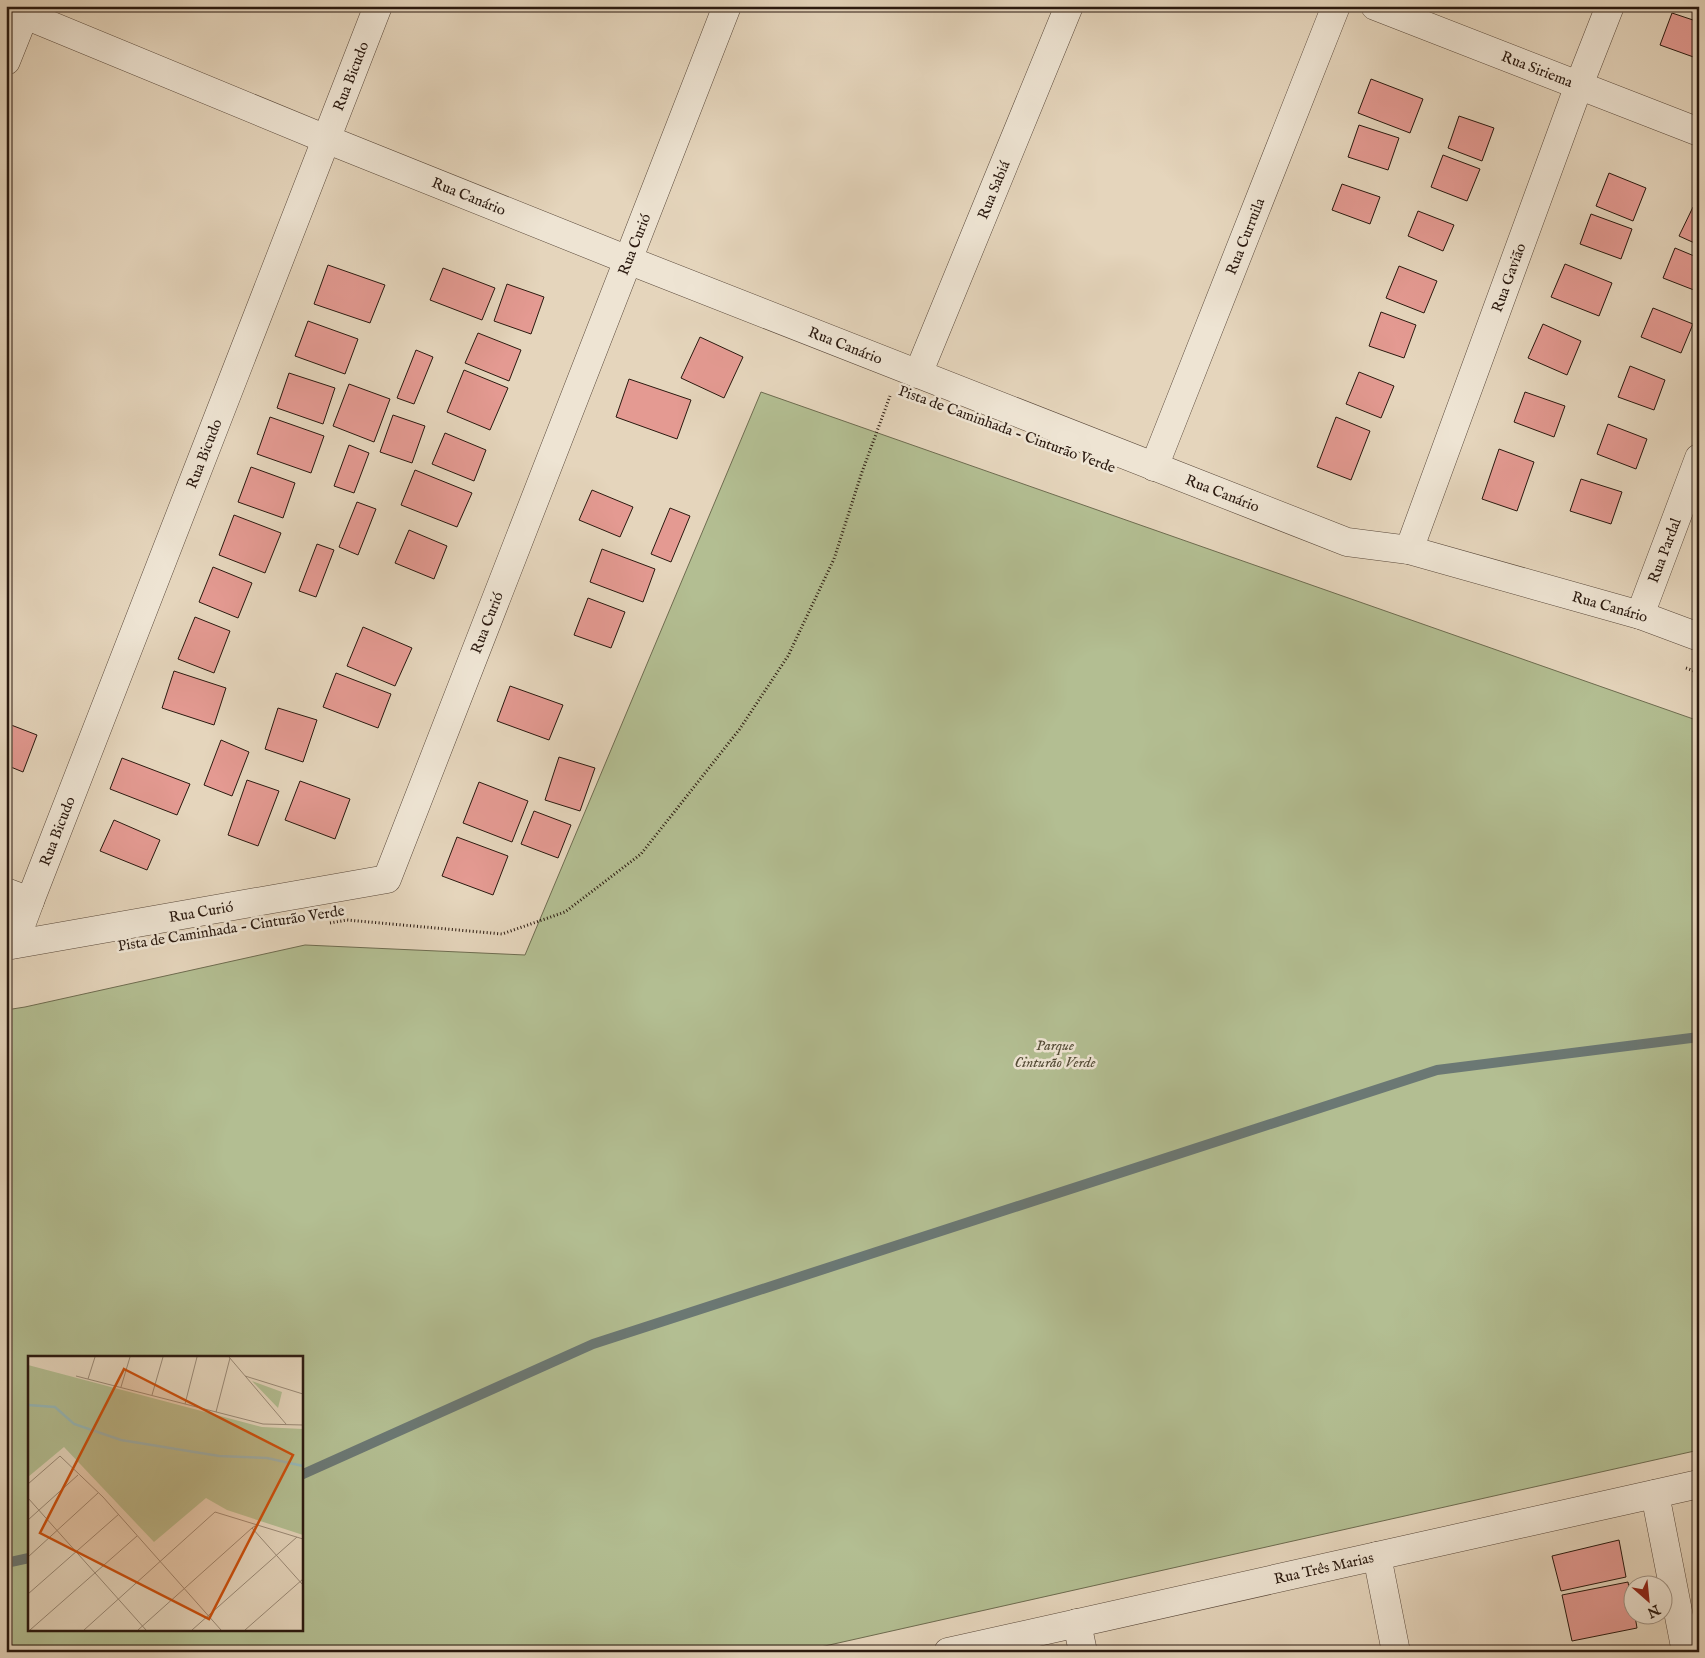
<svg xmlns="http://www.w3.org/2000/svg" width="1705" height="1658" font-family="'IM FELL English',serif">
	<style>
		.green { fill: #b3be92; stroke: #6e6c50; fill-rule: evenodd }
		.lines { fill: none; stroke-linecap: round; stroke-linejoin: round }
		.stream { stroke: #6b7874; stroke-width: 10 }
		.building { fill: #e49a92; stroke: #2a190f }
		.minor-casing { stroke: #59483a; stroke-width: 29 }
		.path { stroke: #2a190f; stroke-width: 3; stroke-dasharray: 1 2.5; stroke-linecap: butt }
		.minor { stroke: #eee4d3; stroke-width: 28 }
		.labels { text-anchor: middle; stroke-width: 5; stroke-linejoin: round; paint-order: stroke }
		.street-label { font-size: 15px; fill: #2a190f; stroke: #eee4d3 }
		.park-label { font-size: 15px; font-style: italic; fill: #534b36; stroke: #eee4d3 }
		.inset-river { fill: none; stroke: #97b8b7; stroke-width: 2.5 }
		.inset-road { fill: none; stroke: #9a8a77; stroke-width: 1 }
		.view { fill: #cc4f0c; fill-opacity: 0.15; stroke: #cc4f0c; stroke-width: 2.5 }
		.inset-edge { fill: none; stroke: #2a190f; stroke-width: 2.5 }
	</style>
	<rect width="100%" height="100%" fill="#e5d5bc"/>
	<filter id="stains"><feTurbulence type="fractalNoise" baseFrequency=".004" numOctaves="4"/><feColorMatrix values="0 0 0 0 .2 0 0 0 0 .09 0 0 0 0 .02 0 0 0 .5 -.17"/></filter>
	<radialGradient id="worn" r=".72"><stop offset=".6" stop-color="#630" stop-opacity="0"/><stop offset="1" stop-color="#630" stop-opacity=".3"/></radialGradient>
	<path class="green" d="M761,392L1699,721V1450L798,1652H6V1010L25,1007L305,945L525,955ZM29,1357H301V1629H29Z"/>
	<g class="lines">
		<path class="stream" d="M301,1475L593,1344L1437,1070L1699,1037
			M6,1563L29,1558"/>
	</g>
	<path class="building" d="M1672,13L1699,22V59L1660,45Z
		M1371,79L1423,99L1410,133L1358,113Z
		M1459,116L1494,128L1482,161L1448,148Z
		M1359,125L1399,138L1388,170L1348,157Z
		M1443,155L1480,169L1467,201L1431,187Z
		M1609,173L1646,188L1633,221L1596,206Z
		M1342,184L1380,197L1370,224L1332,210Z
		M1693,207L1699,209V245L1679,236Z
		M1418,211L1454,225L1443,251L1408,236Z
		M1591,214L1632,229L1621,259L1580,244Z
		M1675,248L1699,258V292L1663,278Z
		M1565,264L1612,283L1599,316L1551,297Z
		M328,265L385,285L370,323L314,304Z
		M1399,266L1437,281L1424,313L1386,298Z
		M443,268L495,288L482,320L430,300Z
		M507,284L544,297L531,334L494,321Z
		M1653,308L1693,324L1681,353L1641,337Z
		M1381,312L1416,325L1404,358L1369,346Z
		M308,321L358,339L345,374L295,356Z
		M1543,324L1581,341L1567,375L1528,358Z
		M478,333L521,350L509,381L465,363Z
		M700,337L743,357L724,398L681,378Z
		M416,350L433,357L414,404L397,398Z
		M1630,366L1665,380L1654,410L1618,397Z
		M464,370L508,388L490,430L447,412Z
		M1359,372L1394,386L1381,418L1346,404Z
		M289,373L335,388L323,424L277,408Z
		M629,379L691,400L677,439L616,417Z
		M349,384L390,399L374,442L333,426Z
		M1525,392L1565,406L1554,437L1514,422Z
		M393,415L425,426L412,463L380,452Z
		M270,417L324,436L311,473L257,454Z
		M1336,417L1370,431L1351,480L1317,467Z
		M1608,424L1647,439L1636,469L1597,454Z
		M445,433L486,450L474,481L432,464Z
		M349,445L369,453L354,493L334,486Z
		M1499,449L1534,462L1517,511L1482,499Z
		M251,467L295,483L283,518L238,502Z
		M415,470L472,493L457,527L401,505Z
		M1581,479L1622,492L1611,524L1570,511Z
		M592,490L633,507L620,537L579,520Z
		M357,502L376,509L358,555L339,547Z
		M670,508L690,516L671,562L651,554Z
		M234,515L281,533L265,573L219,555Z
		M409,530L447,546L434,579L395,563Z
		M317,544L334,550L316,597L299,591Z
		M602,549L655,569L643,602L590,582Z
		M213,567L252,583L238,618L199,602Z
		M588,598L625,612L611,648L574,635Z
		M195,617L230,631L214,673L178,659Z
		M363,627L412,648L395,686L347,666Z
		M174,671L226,688L214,725L162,708Z
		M336,673L391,694L378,728L323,707Z
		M510,686L563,705L549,740L497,721Z
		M278,708L317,720L303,762L265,749Z
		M6,723L37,735L23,772L6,765Z
		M221,740L249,752L232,796L204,785Z
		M559,757L595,768L580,811L545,800Z
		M122,758L190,784L177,815L110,789Z
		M247,780L279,791L258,846L228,835Z
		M300,781L350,799L335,839L285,820Z
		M479,782L528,801L512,842L463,823Z
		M534,811L571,825L558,858L521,844Z
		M114,820L160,840L147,870L100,851Z
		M457,837L508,856L493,895L442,876Z
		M1619,1540L1626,1577L1561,1591L1552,1556Z
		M1628,1582L1632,1605V1616H1635L1637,1628L1572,1641L1562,1595Z"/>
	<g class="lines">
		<defs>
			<g id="minor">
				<path id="s1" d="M1375,6L1699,132"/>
				<path id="s2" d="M6,7L326,139L628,260L1347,542L1409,550L1640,615L1699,637"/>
				<path d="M6,61L28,6"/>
				<path id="s3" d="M918,374L1069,6"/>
				<path id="s4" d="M1154,467L1336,6"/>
				<path id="s5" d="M1409,550L1579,85L1610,6"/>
				<path id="s6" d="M1640,615L1699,458"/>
				<path d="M6,892L30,901L14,944"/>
				<path id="s7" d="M30,901L378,6"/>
				<path id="s8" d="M6,946L387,879L727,6"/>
				<path d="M1655,1494L1686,1652"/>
				<path d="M1377,1556L1396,1652"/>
				<path d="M1077,1623L1083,1652"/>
				<path id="s9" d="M948,1652L1699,1484"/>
			</g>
		</defs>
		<use href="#minor" class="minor-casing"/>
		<path class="path" d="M1686,668L1699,673
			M330,923L347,920L502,934L565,912L641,854L739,730L788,656L834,559L862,472L890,396"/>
		<use href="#minor" class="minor"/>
	</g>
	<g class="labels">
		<g class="street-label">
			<text dy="5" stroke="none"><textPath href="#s1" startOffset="174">Rua Siriema</textPath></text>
			<text dy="5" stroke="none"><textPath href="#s7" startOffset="885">Rua Bicudo</textPath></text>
			<text dy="5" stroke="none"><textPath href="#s3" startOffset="199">Rua Sabiá</textPath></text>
			<text dy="5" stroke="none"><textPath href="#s2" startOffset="500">Rua Canário</textPath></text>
			<text dy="5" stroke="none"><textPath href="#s4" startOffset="248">Rua Curruila</textPath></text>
			<text dy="5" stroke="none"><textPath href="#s8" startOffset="1068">Rua Curió</textPath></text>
			<text dy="5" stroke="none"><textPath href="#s5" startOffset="290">Rua Gavião</textPath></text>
			<text dy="5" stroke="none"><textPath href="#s2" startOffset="905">Rua Canário</textPath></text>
			<text transform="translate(1007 429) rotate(20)" y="5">Pista de Caminhada - Cinturão Verde</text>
			<text dy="5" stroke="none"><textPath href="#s7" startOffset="480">Rua Bicudo</textPath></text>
			<text dy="5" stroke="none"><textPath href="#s2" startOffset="1310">Rua Canário</textPath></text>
			<text dy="5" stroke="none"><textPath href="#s6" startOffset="69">Rua Pardal</textPath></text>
			<text dy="5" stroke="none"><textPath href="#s2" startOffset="1715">Rua Canário</textPath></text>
			<text dy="5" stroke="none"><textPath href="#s8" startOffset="662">Rua Curió</textPath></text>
			<text dy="5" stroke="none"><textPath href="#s7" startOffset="75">Rua Bicudo</textPath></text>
			<text dy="5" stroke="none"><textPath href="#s8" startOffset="198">Rua Curió</textPath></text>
			<text transform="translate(231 928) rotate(-9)" y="5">Pista de Caminhada - Cinturão Verde</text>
			<text dy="5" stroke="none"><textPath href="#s9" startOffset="385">Rua Três Marias</textPath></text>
		</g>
		<g class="park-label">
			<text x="1055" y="1050">Parque<tspan x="1055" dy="17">Cinturão Verde</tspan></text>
		</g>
	</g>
	<g transform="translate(28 1356)">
		<rect width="275" height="275" fill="#e5d5bc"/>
		<path d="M0,9L234,71L275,73V179L199,154L178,142L126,186L36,91L0,121ZM224,25L254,36L250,52Z" fill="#b3be92"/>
		<path class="inset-river" d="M0,49L27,51L46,68L93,84L191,100L239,102L275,110"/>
		<path class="inset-road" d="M201,1L258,68M48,20L235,68L275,69M217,20L275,38M60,23L67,1M93,31L102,1M124,39L135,1M157,48L169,1M188,56L202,2M0,128L32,100L75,141L193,274M0,142L118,274M0,164L50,119M227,170L224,172L275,229M0,201L70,137M0,238L91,158M2,274L109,180M56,274L187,156L275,183M110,274L224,172M164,274L269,181M217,274L275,223"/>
		<path class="view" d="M96,13L265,99L181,263L12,177Z"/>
		<rect width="275" height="275" class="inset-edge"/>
	</g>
	<rect width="1705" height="1658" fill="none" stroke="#e5d5bc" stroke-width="25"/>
	<rect x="8" y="8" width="1690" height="1643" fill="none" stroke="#2a190f" stroke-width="2.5"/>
	<rect x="12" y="12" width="1680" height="1633" fill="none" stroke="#2a190f"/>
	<g transform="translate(1648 1600) rotate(153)"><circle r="24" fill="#eee4d3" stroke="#a09385"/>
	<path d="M0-4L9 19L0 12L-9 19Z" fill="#8f2418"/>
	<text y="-8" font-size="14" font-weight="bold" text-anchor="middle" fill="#2a190f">N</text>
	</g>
	<rect width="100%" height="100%" filter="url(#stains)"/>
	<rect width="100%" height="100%" fill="url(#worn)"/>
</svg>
